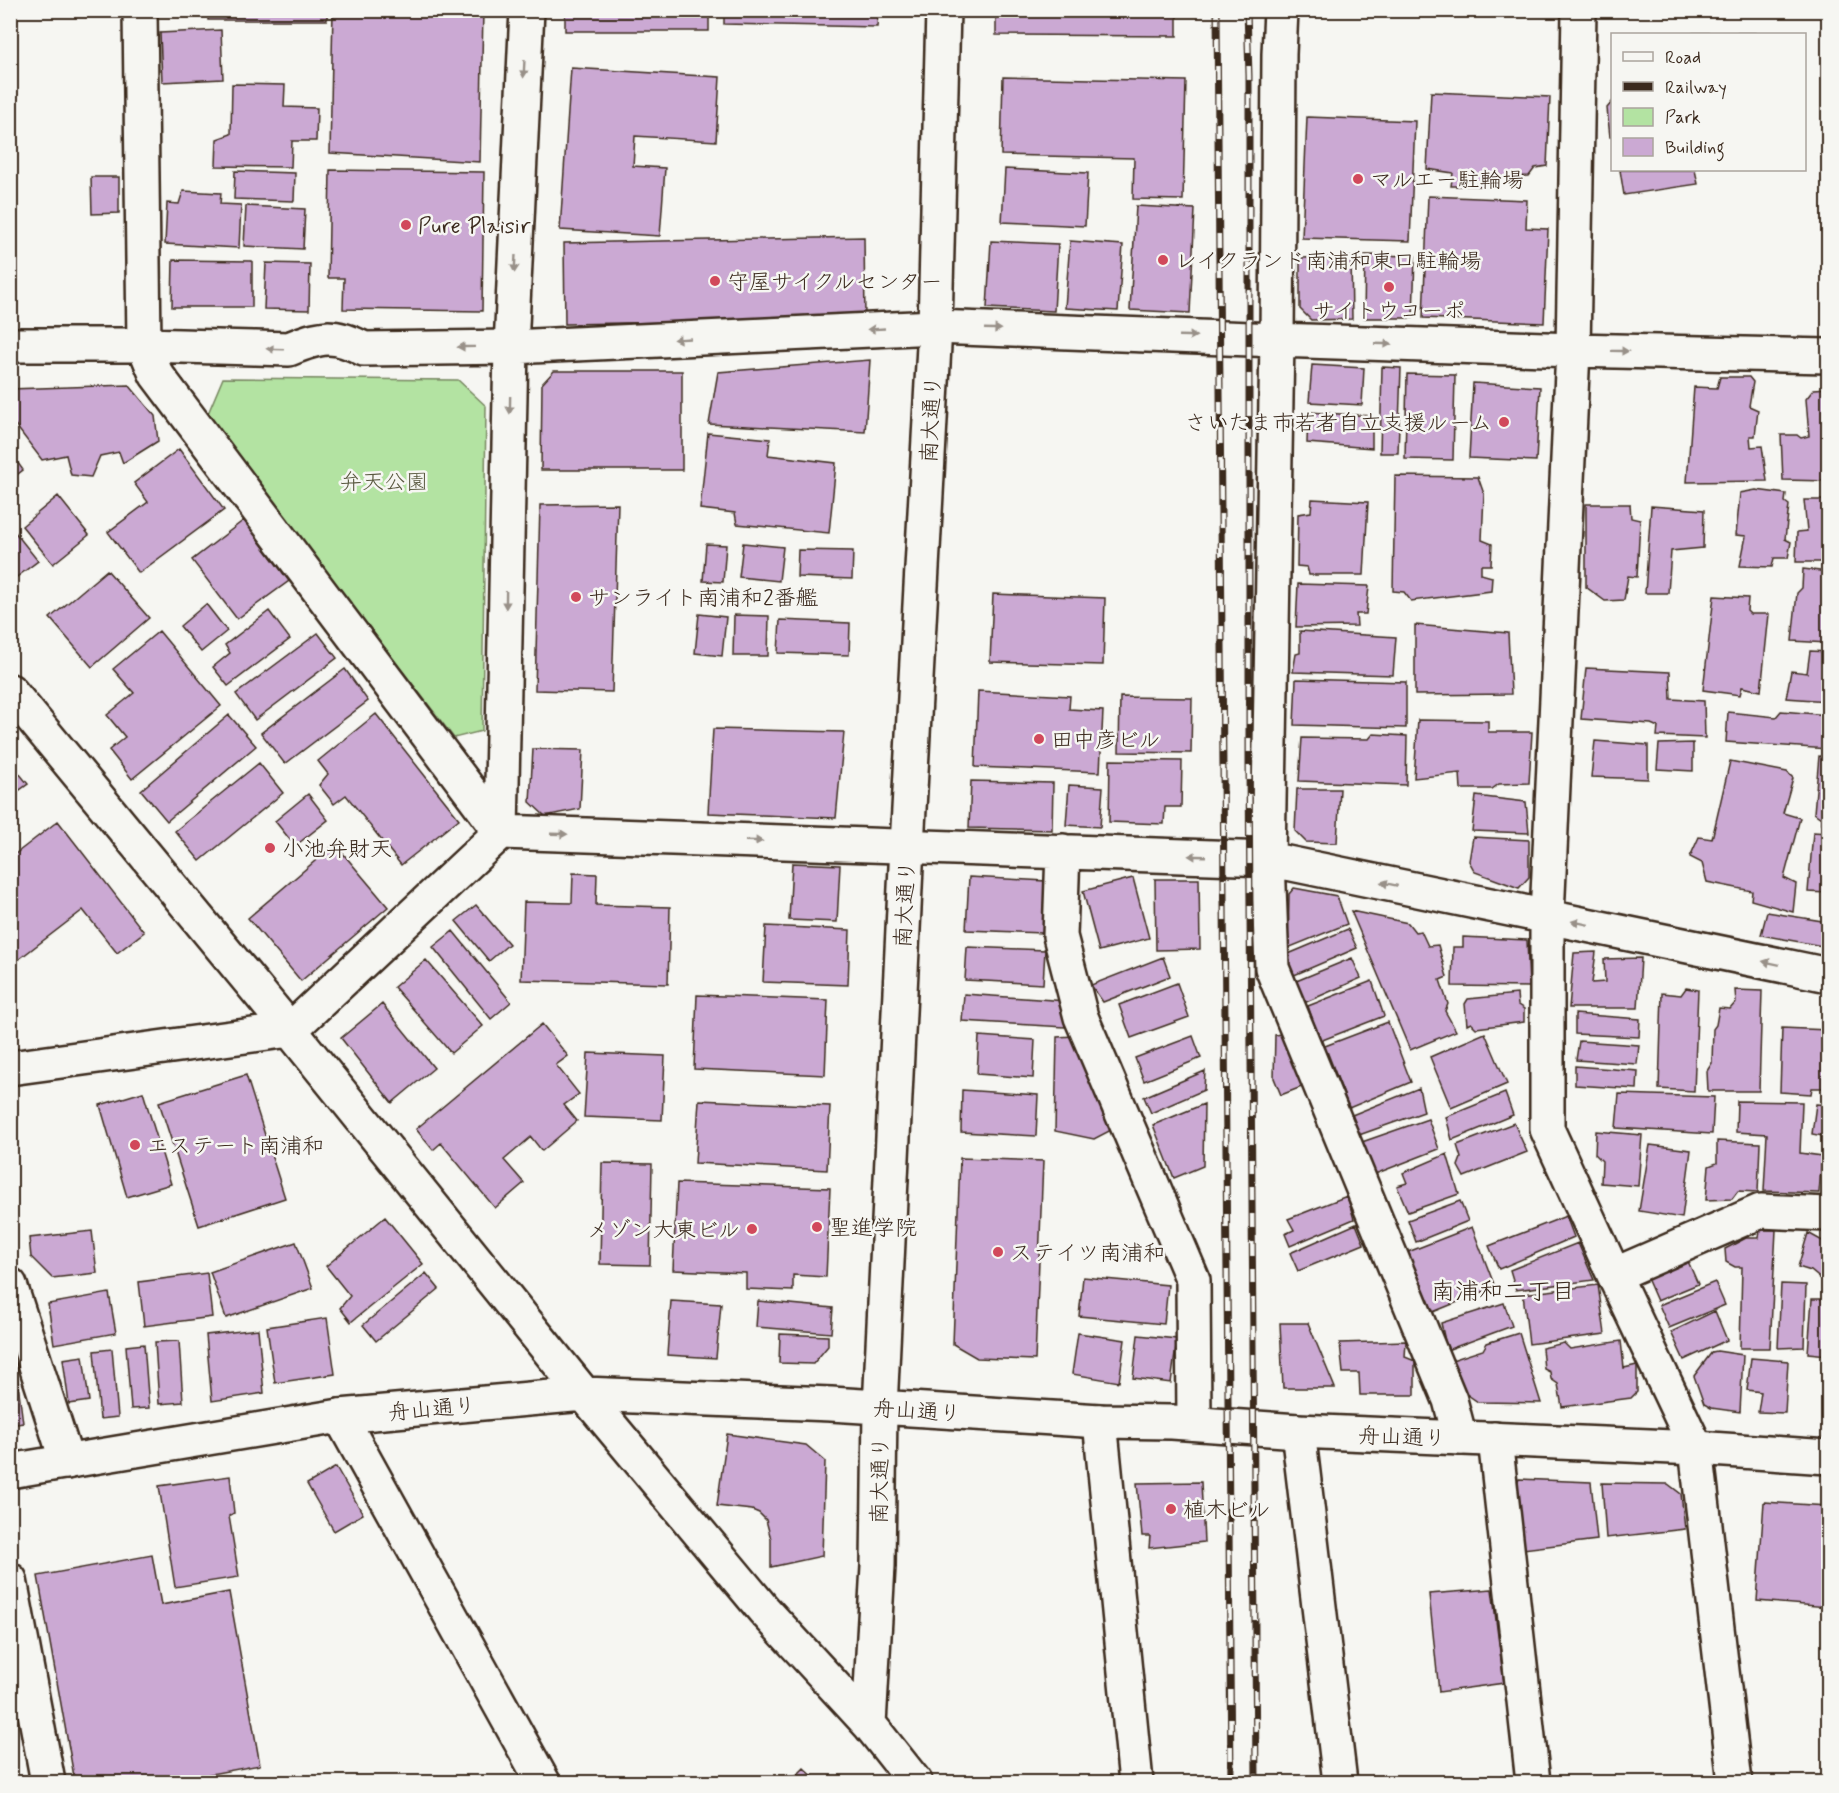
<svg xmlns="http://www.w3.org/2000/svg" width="1839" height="1793" font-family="Mynerve,'Klee One',sans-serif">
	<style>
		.green { fill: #b3e3a2; stroke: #778660; stroke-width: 1.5 }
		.building { fill: #cba9d3; stroke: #3b2a1e; stroke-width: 1.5 }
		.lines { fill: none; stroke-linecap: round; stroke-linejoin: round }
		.minor-casing { stroke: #3b2a1e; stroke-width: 38 }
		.tertiary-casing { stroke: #3b2a1e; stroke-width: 38 }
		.minor { stroke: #f6f6f2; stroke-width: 33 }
		.tertiary { stroke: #f6f6f2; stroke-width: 33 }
		.rail-casing { stroke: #3b2a1e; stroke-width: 7 }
		.rail { stroke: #f6f6f2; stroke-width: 4.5; stroke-dasharray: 14; stroke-linecap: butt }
		.oneway { fill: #989088 }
		.poi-dot { fill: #d1495b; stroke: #f6f6f2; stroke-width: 2 }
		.labels { text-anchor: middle; stroke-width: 5; stroke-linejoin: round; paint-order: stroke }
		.poi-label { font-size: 22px; fill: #3b2a1e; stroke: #f6f6f2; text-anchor: start }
		.street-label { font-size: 22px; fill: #3b2a1e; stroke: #f6f6f2 }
		.park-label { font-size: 22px; fill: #59583f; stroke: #f6f6f2 }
		.neighbourhood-label { font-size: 24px; fill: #3b2a1e; stroke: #f6f6f2 }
	</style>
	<rect width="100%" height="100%" fill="#f6f6f2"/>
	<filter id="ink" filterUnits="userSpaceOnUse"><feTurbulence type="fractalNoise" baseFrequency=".0167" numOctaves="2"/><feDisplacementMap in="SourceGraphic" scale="12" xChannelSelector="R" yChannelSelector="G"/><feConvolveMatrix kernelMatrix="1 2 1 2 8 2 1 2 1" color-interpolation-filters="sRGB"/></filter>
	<g filter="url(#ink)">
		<path class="green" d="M223,378L458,380L486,406L482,731L454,738L207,416Z"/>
		<path class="building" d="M208,10H327V20H208Z
			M333,10H483L480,162L330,153Z
			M565,10H709V31H565Z
			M724,10H878L877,27L724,24Z
			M996,10H1177V36L996,35Z
			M221,30L223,79L162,82L160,33Z
			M1693,33H1755V34H1693Z
			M571,68L720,77L716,141L635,136L633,166L665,168L660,236L560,230Z
			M1003,77L1186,81L1183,200L1133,199L1134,158L1001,155Z
			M232,84L285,85L284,107L317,108L316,141H292L291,167L216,166L217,139L231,134Z
			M1431,92L1550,97L1547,166L1535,168L1529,176L1485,177L1481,186H1451L1453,173L1427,169Z
			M1612,102V137H1610L1607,108Z
			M1307,117L1415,121L1410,241L1302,238Z
			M1005,169L1088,173L1085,226L1002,222Z
			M330,170L484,172L482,311L343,309L344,278H328Z
			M1620,170H1695L1698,184L1624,195Z
			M235,171L295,173L294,201L234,199Z
			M91,177H119V213L92,214Z
			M183,191L221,193L220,204L241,205L239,248L165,244L167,203L179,204Z
			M1428,196L1527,200L1526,228L1548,229L1544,323L1423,318Z
			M246,206L305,209L303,249L244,246Z
			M1136,206L1195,209L1190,313L1130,310Z
			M864,237L865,319L565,324L564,243Z
			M991,241L1058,244L1054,311L987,308Z
			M1070,241L1123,245L1118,311L1065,308Z
			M1365,255L1415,256L1413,318H1364Z
			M1351,257L1352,319L1311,320L1300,309V258Z
			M173,260L252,261V307H172Z
			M266,263L310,264L309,310L264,309Z
			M870,360L865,432L709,424L718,372Z
			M1312,365L1364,368L1362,405L1309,402Z
			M1382,367L1401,368L1398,453H1380Z
			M554,371H682V470H541L542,384Z
			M1407,374L1455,375L1453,460L1405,459Z
			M1720,377H1749L1753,382L1749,406L1758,410L1755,436H1750L1751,447L1762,446L1767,481L1687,482L1694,387L1717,388Z
			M1473,383L1540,387L1536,461L1469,458Z
			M129,385L155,416L158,441L123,463L119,452L100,456L91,477L71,475L66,455L42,460L10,418V389Z
			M1828,388V481L1783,480L1781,435H1797L1801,438L1809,436L1806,399L1814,389Z
			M1308,412L1372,416V448L1307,443Z
			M708,433L770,439L768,455L836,463L829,533L737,524L735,513L700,509Z
			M179,449L224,510L139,573L108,532L148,502L134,483Z
			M10,452L23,470L10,480Z
			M1395,476L1478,477L1484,494L1482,540L1492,544L1491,565H1481V574L1492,577L1491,591L1411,601L1404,592L1393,591Z
			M1756,490L1786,494L1785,502L1789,505L1785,539L1791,542L1788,558H1774L1772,567L1740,566L1746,536L1736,535L1740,493Z
			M58,496L89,535L53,564L22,526Z
			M1312,499L1368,502L1364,575H1309L1307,567L1297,566L1298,514L1311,512Z
			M1804,500H1828V562H1796L1797,532L1807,531Z
			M618,504L612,692L535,690L540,505Z
			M1586,504H1630L1631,518L1640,520L1637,577L1628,576L1624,600L1605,601L1586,587Z
			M1651,506L1704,510L1703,548L1671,551L1668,593H1645Z
			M244,520L289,581L237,619L192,560Z
			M10,526L38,561L10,582Z
			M743,543L783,547L779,581L739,577Z
			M706,544L726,545L723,582L703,581Z
			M798,550L853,551L852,579L797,577Z
			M1803,569L1828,572V643L1792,641L1797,593L1802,588Z
			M107,570L149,618L92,667L50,618Z
			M1298,584L1369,586L1366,614H1356L1357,626L1296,627Z
			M993,594L1105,598L1103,665L990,662Z
			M1714,596L1748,598L1747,611L1750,614H1769L1761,691L1742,687L1740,695L1703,690Z
			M206,604L227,631L201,652L180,626Z
			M269,611L290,639L228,686L213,667L230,653L225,645Z
			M699,614L726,617L722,656L695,653Z
			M734,615L769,616L768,656H733Z
			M780,620L850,623L849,655L778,653Z
			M1415,625L1508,633L1511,694L1415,695Z
			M159,631L221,706L132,779L109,750L125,737L107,715L134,693L113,669Z
			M1300,631L1396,637L1393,675L1293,672L1296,654L1300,653Z
			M318,633L337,658L255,720L236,694Z
			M1810,651L1828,652V701L1786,698L1791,671L1807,673Z
			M1586,668L1670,672L1671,699L1704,701L1705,738L1657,736L1658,727L1651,724L1581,719Z
			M345,669L368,701L285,764L261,733Z
			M1296,679L1406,682V728L1294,725Z
			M978,691L1070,696L1069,709L1103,711L1100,772L975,767Z
			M1120,697L1192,698L1191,753L1119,752Z
			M1781,711L1828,715V749L1726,742L1728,712L1776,717Z
			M376,714L459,819L401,865L346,795L334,804L319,785L328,774L318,761Z
			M229,715L256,746L167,821L141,790Z
			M1418,720L1488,721V732H1532L1529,783L1499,784L1492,789H1461L1460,773L1414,778Z
			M713,729L844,732L836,818L708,813Z
			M1373,734L1407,736L1406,785L1299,781L1302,738L1369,739Z
			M1595,741L1648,745V779L1591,777Z
			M1693,743V771L1657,769L1659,744Z
			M533,749L583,750L580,809L545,816L530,802Z
			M1819,756L1828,757V823H1821V818L1814,813Z
			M1110,760L1182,761L1181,807H1165L1164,824L1109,822Z
			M1730,761L1787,772L1793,778L1783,813L1800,818L1784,878L1796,884L1793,912L1751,900L1752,891L1707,882L1702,863L1690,857L1699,837L1712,839Z
			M10,762L28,784L10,797Z
			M259,763L283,793L200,861L175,831Z
			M971,781L1053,783L1052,830L969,828Z
			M1069,785L1103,787L1100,827L1066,825Z
			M1297,789H1340L1337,843L1306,842L1295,831Z
			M308,794L328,820L295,846L275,821Z
			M1476,796L1526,802L1529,833L1472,831Z
			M58,821L144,932L117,953L83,910L10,966V858Z
			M1813,832L1828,833V893L1808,892Z
			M1473,837L1529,840V877L1519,888L1475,872L1469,861Z
			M335,844L388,907L301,981L248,918Z
			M792,863L840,865L837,922L789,920Z
			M573,873L597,874L596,905L670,907L668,984L521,980L524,902L572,903Z
			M969,877L1046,881L1043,933L966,930Z
			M1133,878L1149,938L1099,951L1083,891Z
			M1155,879H1199L1200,949L1156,950Z
			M1294,888L1337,896L1347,924L1288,948L1289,894Z
			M476,905L509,944L489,961L456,921Z
			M1351,911L1408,923L1415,932L1421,931L1428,946L1438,945L1447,977L1440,980L1448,1004L1445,1011L1456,1031L1410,1050Z
			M1767,912L1828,922V947L1761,935Z
			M766,926L850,930L848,985L763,982Z
			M1348,929L1357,948L1292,976L1286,955Z
			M453,931L511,1002L491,1019L433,947Z
			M1463,937L1527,940L1529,987L1452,986L1453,947H1463Z
			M967,947L1045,950L1043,984L965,980Z
			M1596,952L1592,983L1605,982L1604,959L1641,958L1638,1008H1569L1574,953Z
			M1163,957L1170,976L1103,1002L1091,985Z
			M1352,958L1361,978L1304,1003L1294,982Z
			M426,960L483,1026L451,1053L394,987Z
			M1372,981L1384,1016L1320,1041L1308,1006Z
			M1177,983L1189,1017L1131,1038L1119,1005Z
			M1686,988L1698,990L1694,1091L1659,1089L1662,993L1681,995Z
			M1735,990L1762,991L1759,1091H1708L1707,1071L1712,1063L1713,1029L1716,1025L1719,1008L1730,1009L1736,1002Z
			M964,994L1067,1001L1065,1027L962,1021Z
			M1517,994L1518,1005L1524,1009V1022L1476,1028L1471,1023L1467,1025L1465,1004L1468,999Z
			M697,995L828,1000L825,1075L694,1069Z
			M382,1004L434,1068L392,1103L341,1038Z
			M1575,1014L1640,1019L1639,1037L1575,1034Z
			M1388,1022L1411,1082L1349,1108L1325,1046Z
			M542,1024L568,1056L556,1065L579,1094L564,1105L577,1121L542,1151L531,1137L504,1160L524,1183L495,1208L441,1143L433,1150L416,1129Z
			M1782,1028L1828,1030V1088H1812L1811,1094L1780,1092Z
			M1485,1033L1507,1084L1451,1108L1430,1057Z
			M1282,1034L1304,1086L1281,1095L1274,1078L1275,1035Z
			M979,1036L1035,1040L1033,1078L977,1074Z
			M1075,1036L1119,1126L1094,1139L1055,1131L1057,1037Z
			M1193,1036L1201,1058L1144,1081L1135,1058Z
			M1579,1041L1639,1045L1637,1064L1576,1060Z
			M588,1053L665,1056L662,1120L584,1117Z
			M1575,1066L1638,1071L1637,1089L1575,1085Z
			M1205,1071L1204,1090L1151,1113L1144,1097Z
			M246,1075L285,1198L199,1226L159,1102Z
			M1419,1088L1424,1112L1359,1135L1352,1115Z
			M962,1090L1038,1095L1036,1136L961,1132Z
			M143,1092L171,1184L127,1197L100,1105Z
			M1505,1093L1513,1115L1452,1140L1446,1117Z
			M1619,1094L1714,1097L1712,1134L1616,1128Z
			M699,1100L830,1106L827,1170L695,1163Z
			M1737,1101L1802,1102L1800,1153L1822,1156L1819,1193L1764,1191L1767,1134L1736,1132Z
			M1204,1104L1203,1166L1174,1178L1153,1125Z
			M1816,1104L1828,1105V1137L1812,1134Z
			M1428,1119L1439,1149L1375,1174L1362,1142Z
			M1514,1123L1527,1152L1464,1177L1458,1166L1461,1158L1457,1145Z
			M1596,1131L1642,1135L1638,1186L1601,1183L1602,1161L1595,1154Z
			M1717,1141L1760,1143L1758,1192L1738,1191L1732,1199L1706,1200L1709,1166L1717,1163Z
			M1650,1145L1691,1150L1682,1218L1639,1211Z
			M1447,1154L1459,1194L1408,1212L1397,1186L1407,1183L1403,1173Z
			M960,1158L1043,1161L1035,1360L977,1358L953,1344Z
			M602,1163L652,1164L650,1265L600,1264Z
			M677,1183L830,1188L826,1277L793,1275V1291L746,1289V1273L673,1270Z
			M1347,1196L1354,1219L1290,1246L1285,1234L1294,1230L1288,1219Z
			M1460,1201L1468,1221L1416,1242L1408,1220Z
			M1566,1216L1574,1237L1499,1269L1489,1246Z
			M385,1217L423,1264L351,1322L340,1308L350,1296L326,1266Z
			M1356,1224L1364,1244L1298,1271L1290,1253Z
			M1472,1227L1495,1287L1433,1312L1408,1252Z
			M1760,1230H1776L1770,1348H1740L1742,1267H1735L1726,1262L1725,1249L1746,1238H1759Z
			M92,1231L97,1273L52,1278L31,1257L29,1238Z
			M1808,1233L1826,1243L1828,1238V1285L1811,1271L1798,1267Z
			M296,1242L313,1288L226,1318L210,1272Z
			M1578,1243L1594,1280L1516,1290L1510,1270Z
			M1687,1259L1698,1284L1657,1301L1646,1276Z
			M207,1273L212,1317L144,1326L139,1282Z
			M426,1273L439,1289L376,1341L363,1325Z
			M1083,1277L1168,1285L1164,1324L1079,1316Z
			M1715,1282L1725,1305L1669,1328L1659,1305Z
			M1781,1284L1806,1285L1804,1347L1778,1348Z
			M1598,1285L1605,1334L1529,1344L1523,1294Z
			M109,1293L116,1333L54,1344L48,1304Z
			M1812,1299H1828V1355L1808,1353Z
			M671,1301L721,1304L716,1358L667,1355Z
			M758,1301L833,1308L831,1333L756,1327Z
			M1504,1303L1512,1326L1447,1350L1441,1323Z
			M1715,1311L1727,1340L1684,1360L1671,1332Z
			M327,1318L335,1374L275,1383L267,1327Z
			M1280,1323H1308L1335,1388H1283Z
			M258,1329L264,1393L212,1401L206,1335Z
			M1078,1333L1125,1340L1119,1382L1072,1374Z
			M1519,1333L1541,1403L1478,1402L1465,1393L1452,1360L1483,1350L1487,1343Z
			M780,1334L828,1336V1346L813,1364L779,1363Z
			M1138,1335L1177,1339L1171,1383L1133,1378Z
			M179,1341L183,1402L159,1404L155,1342Z
			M1406,1341L1405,1357L1415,1361V1395H1360L1359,1373H1343L1340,1343Z
			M1621,1341L1624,1368L1637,1365V1392L1631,1398L1562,1407L1558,1384L1551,1379L1550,1372L1544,1369L1542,1348L1564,1343L1570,1349Z
			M144,1344L149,1408L131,1409L126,1346Z
			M112,1349L118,1417L100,1419L94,1351Z
			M1717,1351L1743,1355L1740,1412L1711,1408L1704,1404L1694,1376L1712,1352Z
			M10,1352H14L23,1423L10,1425Z
			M83,1356L89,1401L69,1404L63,1359Z
			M1751,1358L1788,1361L1785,1413L1758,1412L1761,1392L1747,1390Z
			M727,1434L806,1445L825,1461L822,1556L771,1567V1539L766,1520L759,1513L752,1510L717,1506Z
			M336,1467L363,1514L334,1531L307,1484Z
			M230,1476L234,1513L229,1516L239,1577L175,1587L159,1486Z
			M1519,1479L1591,1482L1597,1540L1523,1549L1516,1487Z
			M1201,1482L1204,1542L1149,1548L1150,1536H1142L1137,1483Z
			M1602,1483L1668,1484L1681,1494L1685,1529L1606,1538Z
			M1764,1502L1828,1506V1607L1757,1601Z
			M152,1555L161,1605L229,1592L260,1765L168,1782H75L38,1576Z
			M1492,1589L1504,1683L1439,1692L1429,1594Z
			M804,1768L819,1782H790Z"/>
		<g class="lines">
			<defs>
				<path id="minor" d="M140,10L144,345L156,374L501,832
					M1281,10L1279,54L1277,340L1268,859L1272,968L1450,1400L1460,1438
					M1579,10L1573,350L1547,916V1129L1614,1275L1696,1448L1735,1782
					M10,345H144L289,349C321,336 333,333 364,349L511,347L935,327L1277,340L1573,350L1828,356
					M501,832L511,347L527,10
					M1063,851L1060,936L1081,1017L1193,1280L1194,1423
					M290,1030L501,832L1268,859L1828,975
					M1614,1275L1761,1211L1828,1214
					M10,1285L67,1462
					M340,1416L543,1782
					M1100,1421L1136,1782
					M1298,1431L1340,1782
					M1495,1439L1533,1782
					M10,1580L48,1782"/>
				<path id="tertiary" d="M10,691L290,1030L584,1394L763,1609L869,1724L915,1782
					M10,1068L290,1030
					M10,1471L340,1416L584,1394L831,1404L1100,1421L1172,1422L1298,1431L1696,1448L1828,1457
					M869,1724L878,1566L880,1408L907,846L935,327L943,10"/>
			</defs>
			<use href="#minor" class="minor-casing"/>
			<use href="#tertiary" class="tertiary-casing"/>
			<use href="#minor" class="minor"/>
			<use href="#tertiary" class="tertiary"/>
			<defs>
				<path id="rail" d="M1217,10L1231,1782
					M1247,10L1249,76V765L1256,1782"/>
			</defs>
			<use href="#rail" class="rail-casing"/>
			<use href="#rail" class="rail"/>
		</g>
		<defs><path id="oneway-solid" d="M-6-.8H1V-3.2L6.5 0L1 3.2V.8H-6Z" transform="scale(1.5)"/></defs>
		<g class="oneway">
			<use href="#oneway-solid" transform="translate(524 69) rotate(93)"/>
			<use href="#oneway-solid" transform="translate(515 264) rotate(93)"/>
			<use href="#oneway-solid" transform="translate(876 329) rotate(177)"/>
			<use href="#oneway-solid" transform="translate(993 329) rotate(2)"/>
			<use href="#oneway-solid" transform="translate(1188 336) rotate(2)"/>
			<use href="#oneway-solid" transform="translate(682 339) rotate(177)"/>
			<use href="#oneway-solid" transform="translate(1383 344) rotate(2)"/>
			<use href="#oneway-solid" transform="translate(466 347) rotate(179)"/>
			<use href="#oneway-solid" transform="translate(275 349) rotate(-178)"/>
			<use href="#oneway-solid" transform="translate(1620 351) rotate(1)"/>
			<use href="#oneway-solid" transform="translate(510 405) rotate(91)"/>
			<use href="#oneway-solid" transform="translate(506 600) rotate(91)"/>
			<use href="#oneway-solid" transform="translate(559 834) rotate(2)"/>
			<use href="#oneway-solid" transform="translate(754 841) rotate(2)"/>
			<use href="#oneway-solid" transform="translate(1197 856) rotate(-178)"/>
			<use href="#oneway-solid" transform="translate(1389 884) rotate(-168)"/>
			<use href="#oneway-solid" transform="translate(1580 923) rotate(-168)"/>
			<use href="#oneway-solid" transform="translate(1771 963) rotate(-168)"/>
		</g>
	</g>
	<g class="poi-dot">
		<circle cx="1358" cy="179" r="6"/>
		<circle cx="406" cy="225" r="6"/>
		<circle cx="1163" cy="260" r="6"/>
		<circle cx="715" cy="281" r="6"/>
		<circle cx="1389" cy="287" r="6"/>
		<circle cx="1504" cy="422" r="6"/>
		<circle cx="576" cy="597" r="6"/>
		<circle cx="1039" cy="739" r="6"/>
		<circle cx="270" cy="848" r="6"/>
		<circle cx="135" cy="1145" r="6"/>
		<circle cx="817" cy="1227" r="6"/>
		<circle cx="752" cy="1229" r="6"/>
		<circle cx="998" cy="1252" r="6"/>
		<circle cx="1171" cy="1509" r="6"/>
	</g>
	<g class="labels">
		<g class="poi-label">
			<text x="1370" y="187">マルエー駐輪場</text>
			<text x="418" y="233">Pure Plaisir</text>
			<text x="1175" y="268">レイクランド南浦和東口駐輪場</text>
			<text x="727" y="289">守屋サイクルセンター</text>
			<text x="1389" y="318" text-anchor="middle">サイトウコーポ</text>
			<text x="1492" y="430" text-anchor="end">さいたま市若者自立支援ルーム</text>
			<text x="588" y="605">サンライト南浦和2番艦</text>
			<text x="1051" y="747">田中彦ビル</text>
			<text x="282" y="856">小池弁財天</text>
			<text x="147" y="1153">エステート南浦和</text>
			<text x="829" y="1235">聖進学院</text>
			<text x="740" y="1237" text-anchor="end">メゾン大東ビル</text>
			<text x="1010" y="1260">ステイツ南浦和</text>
			<text x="1183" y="1517">植木ビル</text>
		</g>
		<g class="street-label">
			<text transform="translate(930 419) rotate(-87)" y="8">南大通り</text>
			<text transform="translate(904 904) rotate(-87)" y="8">南大通り</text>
			<text transform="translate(432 1408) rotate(-5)" y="8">舟山通り</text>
			<text transform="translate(917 1410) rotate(4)" y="8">舟山通り</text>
			<text transform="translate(1402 1436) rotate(2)" y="8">舟山通り</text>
			<text transform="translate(879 1480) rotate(-89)" y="8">南大通り</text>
		</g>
		<g class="park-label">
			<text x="384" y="489">弁天公園</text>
		</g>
		<g class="neighbourhood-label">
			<text x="1503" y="1299">南浦和二丁目</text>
		</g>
	</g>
	<rect width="1839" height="1793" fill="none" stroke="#f6f6f2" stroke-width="36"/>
	<rect x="18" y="18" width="1803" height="1757" fill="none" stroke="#3b2a1e" stroke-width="2" filter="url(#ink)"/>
	<rect x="1611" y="33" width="195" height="138" fill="#f6f6f2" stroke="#aba49d" stroke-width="1.5"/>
	<rect x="1623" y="52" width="30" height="9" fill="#f6f6f2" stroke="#aba49d" stroke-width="1.5"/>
	<text x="1665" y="63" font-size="18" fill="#3b2a1e">Road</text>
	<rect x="1623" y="82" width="30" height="9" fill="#3b2a1e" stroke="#aba49d" stroke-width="1.5"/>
	<text x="1665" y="93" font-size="18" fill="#3b2a1e">Railway</text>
	<rect x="1623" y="108" width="30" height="18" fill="#b3e3a2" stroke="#aba49d" stroke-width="1.5"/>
	<text x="1665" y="123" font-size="18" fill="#3b2a1e">Park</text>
	<rect x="1623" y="138" width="30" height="18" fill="#cba9d3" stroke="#aba49d" stroke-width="1.5"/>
	<text x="1665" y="153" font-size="18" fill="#3b2a1e">Building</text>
</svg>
